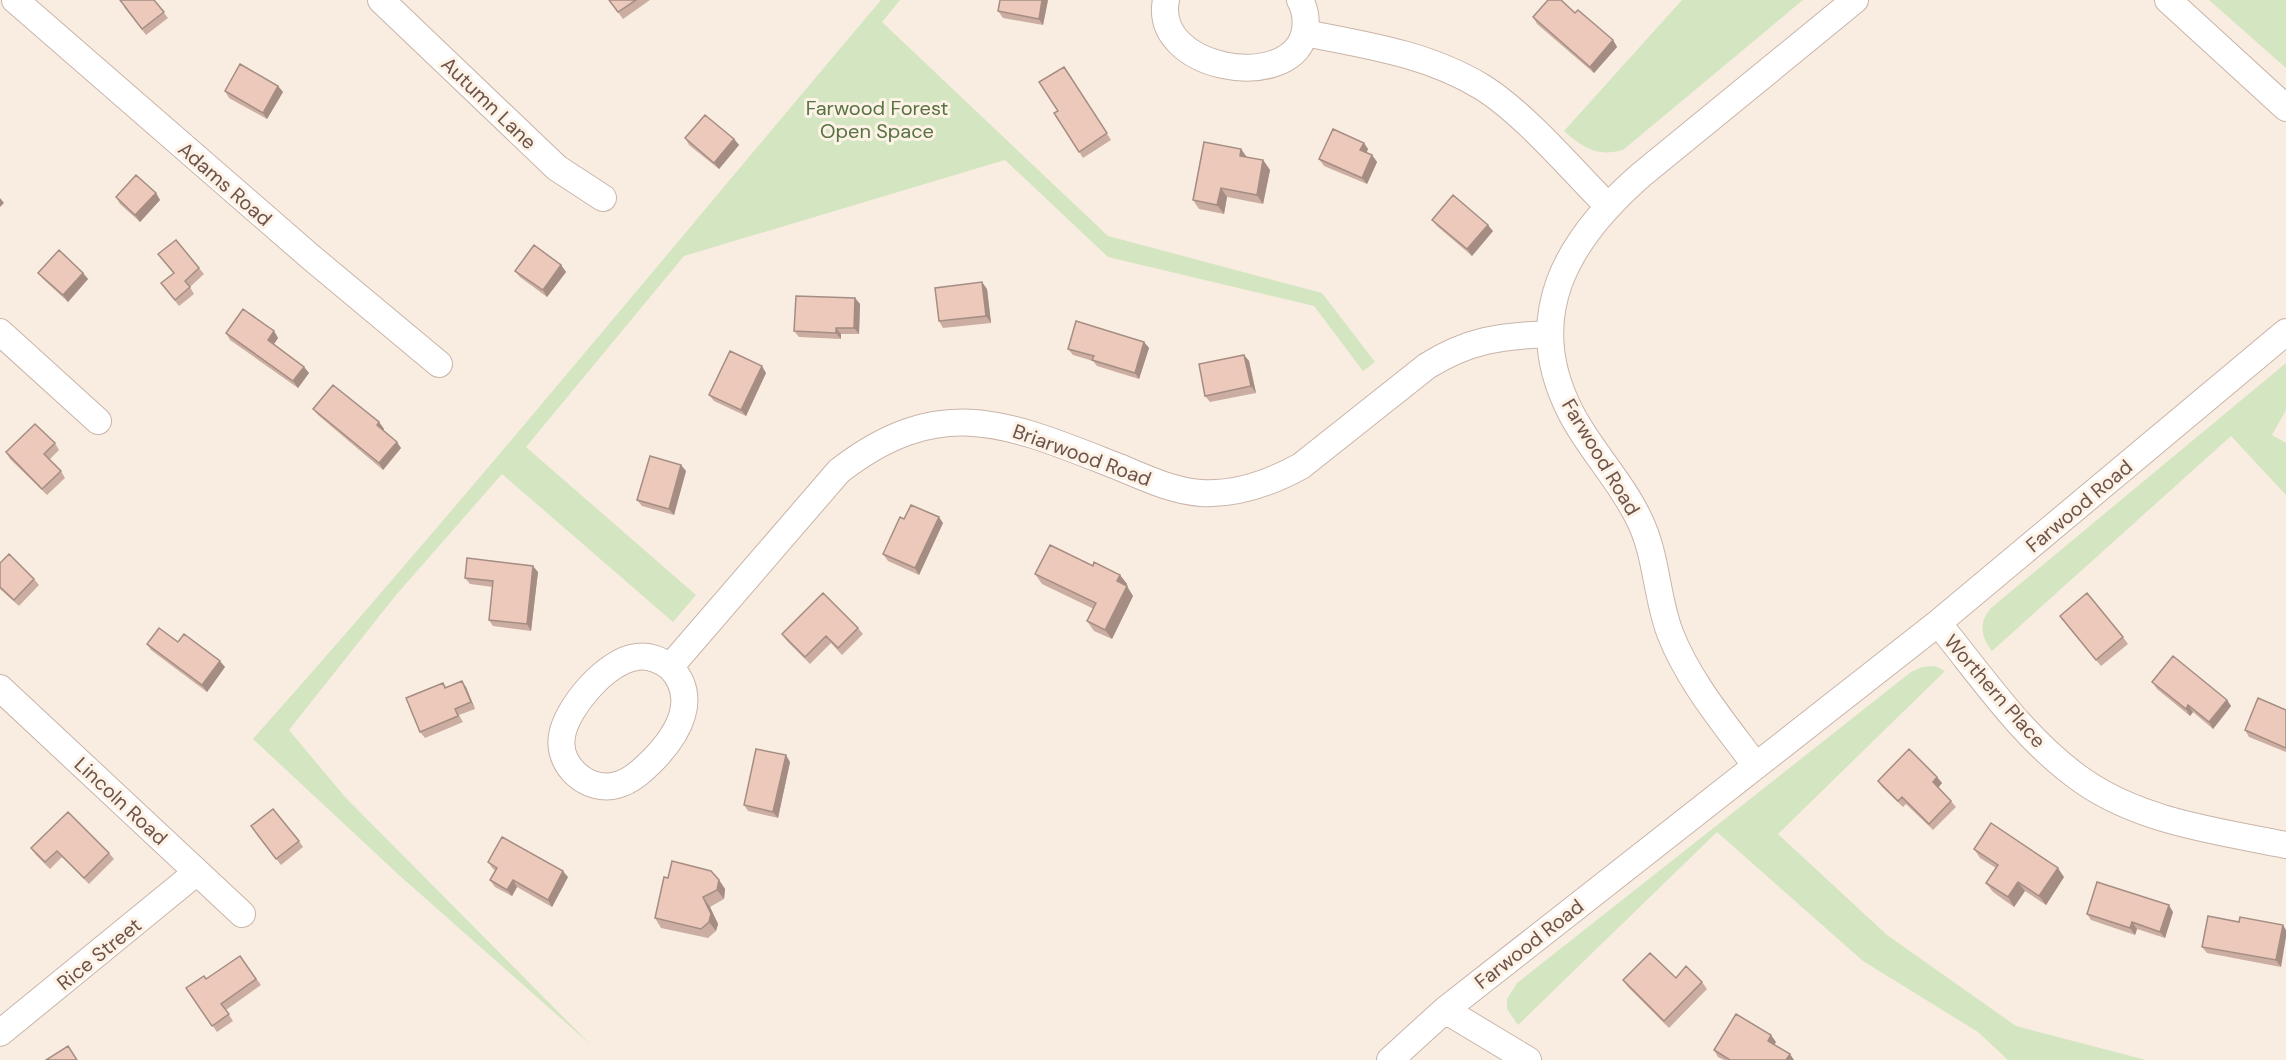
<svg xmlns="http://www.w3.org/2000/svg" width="2286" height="1060" font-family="'DM Sans',sans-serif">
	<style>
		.green { fill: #d4e5c1 }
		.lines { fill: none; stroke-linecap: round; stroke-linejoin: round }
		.minor-casing { stroke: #c9b4a9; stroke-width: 28 }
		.minor { stroke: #fff; stroke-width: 26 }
		.wall { fill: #cbada1 }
		.shaded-wall { fill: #a58d83 }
		.building { fill: #ecc9bb; stroke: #a58d83; stroke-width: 1.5 }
		.labels { text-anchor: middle; stroke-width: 6; stroke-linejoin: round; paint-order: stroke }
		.street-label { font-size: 20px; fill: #6e534a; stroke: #fdf2e6 }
		.park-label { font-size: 20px; fill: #577343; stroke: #fdf2e6 }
	</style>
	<rect width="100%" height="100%" fill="#f9ede1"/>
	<path class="green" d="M881,0H900L882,22L1108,236L1322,293L1375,362L1363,371L1314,306L1108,257L1005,160L684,256L526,447L696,595L673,622L502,474L396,595L289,730L345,797L591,1045L400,876L253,739C468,497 672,247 881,0Z
		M1682,0H1803L1623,150C1597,157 1583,148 1564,131Z
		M2209,0H2286V68Z
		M2286,363V410L2272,435L2286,443V495L2231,436L1992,651C1980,636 1979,622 1991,608Z
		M1935,666L1945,671L1778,834L1887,935L2016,1026L2146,1060H2008L1978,1032L1863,961L1717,832L1518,1025L1507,1009V999L1517,983L1911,672L1922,667Z"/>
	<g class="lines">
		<defs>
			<path id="minor" d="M15,0L313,259L439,364
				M381,0L557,168L603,198
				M1166,0C1152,69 1287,93 1304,35C1307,23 1306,11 1300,0
				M2168,0L2286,108
				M1305,33C1366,45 1428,54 1482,87C1524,113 1572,170 1608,206
				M0,332L98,421
				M1938,623C1983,678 2024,740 2083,781C2142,822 2218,831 2286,845
				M670,667C699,697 679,733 654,759C644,769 632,781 617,785C588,793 557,766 562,736C566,708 607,660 637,657C650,655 660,660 670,667L839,471C942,391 1011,425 1119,467C1145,478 1173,491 1201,493C1237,495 1270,483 1301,466L1427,366C1469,340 1500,336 1549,334
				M0,688L242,914
				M1756,766C1725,724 1689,682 1670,633C1656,596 1657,555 1639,519C1621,481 1590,450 1571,413C1521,316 1567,240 1641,175L1855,0
				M1445,1010L1528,1060
				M0,1033L197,872
				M1390,1060L1445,1010L1938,623L2286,332"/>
		</defs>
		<use href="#minor" class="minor-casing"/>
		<use href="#minor" class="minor"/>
	</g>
	<path class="wall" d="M154,0L168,18L146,35L124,7Z
		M609,0H650L623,19Z
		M1048,0L1043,25L1003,18L998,11Z
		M1575,13L1613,40L1617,47L1594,73L1537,24L1533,17Z
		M1064,67L1111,140L1083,158L1054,113L1058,111Z
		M278,86L283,92L267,119L229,98L225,91Z
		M685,138L734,139L739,145L719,169L689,145Z
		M1364,143L1368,149L1366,153L1372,155L1377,162L1367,184L1324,166L1319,159Z
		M1241,149L1247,157L1263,160L1270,170L1263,204L1227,197L1224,214L1199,209L1193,200Z
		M156,193L160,200L140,222L120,204L116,197Z
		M1432,220L1493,231L1472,256L1437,226Z
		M158,254L199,268L204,274L190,287L194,294L179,306L161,283L174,273Z
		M561,265L566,272L547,297L520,277L515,271Z
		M38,273H83L88,279L68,302L43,279Z
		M987,289L991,323L943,328L939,321Z
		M855,298L860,304L859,334H841V339L799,337L794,331Z
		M274,331L278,338L274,344L304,367L309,373L298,388L230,340L226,333Z
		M1144,342L1149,348L1139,379L1097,366L1093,361L1073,355L1068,349Z
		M1244,355L1249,361L1256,393L1210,402L1205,396Z
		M766,373L746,416L714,401L709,395Z
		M313,409L379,422L384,429L383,430L401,448L383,470L318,415Z
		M55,443L59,450L49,460L61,471L65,478L47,495L10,459L6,452Z
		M681,465L686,471L674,515L642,506L637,500Z
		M904,519L943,523L919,575L888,561L883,554Z
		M0,563L34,579L39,585L19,606L0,589Z
		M1093,566L1120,575L1127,584L1126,586L1133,596L1112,639L1094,631L1087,621L1094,609L1042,584L1035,574Z
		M538,572L531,631L493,626L489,620L493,587L470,584L465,578Z
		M2060,616L2123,637L2128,644L2101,666Z
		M858,628L863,634L842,655L831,643L810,664L787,641L782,634Z
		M178,642L225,667L207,692L151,650L147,644Z
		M2152,682L2227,700L2231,706L2213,729L2193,712L2190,716L2157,689Z
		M443,683L446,687H466L475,709L459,715L463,722L425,738L420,732Z
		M2286,710V752L2249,737L2245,730Z
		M790,762L778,818L748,811L744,805Z
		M1937,777L1942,783L1938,788L1951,801L1956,807L1933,830L1906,804L1903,807L1882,787L1878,781Z
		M255,832L299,841L303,847L281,865Z
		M31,848L109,853L114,859L89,884L62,857L50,869L36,855Z
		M1974,849L2064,877L2046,905L2025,891L2014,907L1993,892L1986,883L1996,868L1980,858Z
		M488,862L568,877L552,907L517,887L512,896L495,887L490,880L496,871L493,869Z
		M668,878L719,880L725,889L724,899L710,907L718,924L716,931L708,938L661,928L655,918Z
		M2173,912L2165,938L2137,929L2135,935L2091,920L2087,914Z
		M2239,922L2283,925L2281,967L2207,953L2202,947Z
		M240,956L261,985L226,1010L233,1021L217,1032L186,988L206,979Z
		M1676,978L1702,982L1707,989L1669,1028L1628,987L1623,980Z
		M1776,1042L1774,1045L1794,1060H1724L1718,1057L1714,1050Z"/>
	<path class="shaded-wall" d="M1042,0H1048L1043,25L1039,19Z
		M1613,40L1617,47L1594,73L1590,67Z
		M278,86L283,92L267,119L263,113Z
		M734,139L739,145L719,169L714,163Z
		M1364,143L1368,149L1365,157L1360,150Z
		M1241,149L1247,158L1240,156Z
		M1372,155L1377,162L1367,184L1362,178Z
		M1263,160L1270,170L1263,204L1257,195Z
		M1221,188L1227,197L1224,214L1217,205Z
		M156,193L160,200L140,222L135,215Z
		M0,198L4,203L0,207Z
		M1488,225L1493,231L1472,256L1467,249Z
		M561,265L566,272L547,297L543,290Z
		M83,273L88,279L68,302L63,295Z
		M982,282L987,289L991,323L986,316Z
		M855,298L860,304L859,334L854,328Z
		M836,328L841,334V339L836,333Z
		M274,331L278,338L272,347L268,340Z
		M1144,342L1149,348L1139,379L1135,373Z
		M1244,355L1249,361L1256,393L1251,386Z
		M762,366L766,373L746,416L741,410Z
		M304,367L309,373L298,388L293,381Z
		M379,422L384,429L382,432L377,425Z
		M397,442L401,448L383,470L379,463Z
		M681,465L686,471L674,515L669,509Z
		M939,517L943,523L919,575L915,568Z
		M533,566L538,572L531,631L527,624Z
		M1120,575L1127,584L1124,591L1117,581Z
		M1127,586L1133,596L1112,639L1105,630Z
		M220,661L225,667L207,692L202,685Z
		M462,681L466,687L475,709L471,702Z
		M2227,700L2231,706L2213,729L2209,722Z
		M2188,705L2193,712L2190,716L2186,709Z
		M786,755L790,762L778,818L773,812Z
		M1937,777L1942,783L1937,789L1933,782Z
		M2058,868L2064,877L2046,905L2039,896Z
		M563,871L568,877L552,907L548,900Z
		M513,880L517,887L512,896L507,890Z
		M719,880L725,889L724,899L717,890Z
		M2018,882L2025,891L2014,907L2008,897Z
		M703,897L710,907L718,924L716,931L709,922Z
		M2169,905L2173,912L2165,938L2160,932Z
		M2132,922L2137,929L2135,935L2130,928Z
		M2283,925L2286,930V937L2281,967L2276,960Z
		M1771,1035L1776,1042L1772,1048L1768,1041Z
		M1790,1054L1794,1060H1786Z"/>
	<path class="building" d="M120,0H154L164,12L142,29Z
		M609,0H636L618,12Z
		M1000,0H1042L1039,19L998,11Z
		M1548,0H1561L1575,13L1578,10L1613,40L1590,67L1533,17Z
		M240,64L278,86L263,113L225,91Z
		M1064,67L1107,133L1079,152L1054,113L1058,111L1039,82Z
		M705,115L734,139L714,163L685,138Z
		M1333,129L1364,143L1360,150L1372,155L1362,178L1319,159Z
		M1204,142L1241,149L1240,156L1263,160L1257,195L1221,188L1217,205L1193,200Z
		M136,175L156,193L135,215L116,197Z
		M1453,195L1488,225L1467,249L1432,220Z
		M176,240L199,268L185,281L190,287L175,300L161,283L174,273L158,254Z
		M534,245L561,265L543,290L515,271Z
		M59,250L83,273L63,295L38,273Z
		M982,282L986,316L939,321L935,288Z
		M796,296L855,298L854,328H836V333L794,331Z
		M243,309L274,331L268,340L304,367L293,381L226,333Z
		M1076,321L1144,342L1135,373L1092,360L1094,356L1068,349Z
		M730,351L762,366L741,410L709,395Z
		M1244,355L1251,386L1205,396L1199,364Z
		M333,385L379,422L377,425L397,442L379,463L313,409Z
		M35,424L55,443L44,454L61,471L42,489L6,452Z
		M650,456L681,465L669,509L637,500Z
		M911,505L939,517L915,568L883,554L900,517L904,519Z
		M1050,545L1093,566L1094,562L1120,575L1117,581L1127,586L1105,630L1087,621L1096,603L1035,574Z
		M9,554L34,579L14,600L0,587V563Z
		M467,558L533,566L527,624L489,620L493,581L465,578Z
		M823,593L858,628L838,648L826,636L805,657L782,634Z
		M2087,593L2123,637L2096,660L2060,616Z
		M159,628L178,642L184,634L220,661L202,685L147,644Z
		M2173,656L2227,700L2209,722L2188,705L2186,709L2152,682Z
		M462,681L471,702L455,709L458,716L420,732L406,698L443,683L445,688Z
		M2258,698L2286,710V748L2245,730Z
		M756,749L786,755L773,812L744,805Z
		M1909,749L1937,777L1933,782L1951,801L1929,824L1902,797L1898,801L1878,781Z
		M273,809L299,841L276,859L251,826Z
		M68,812L109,853L84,878L57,851L45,862L31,848Z
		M1991,823L2058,868L2039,896L2018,882L2008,897L1986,883L1998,865L1974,849Z
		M502,837L563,871L548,900L513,880L507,890L490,880L497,868L488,862Z
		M672,861L711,871L719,880L717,890L703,897L711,914L709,922L701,929L655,918L664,877L668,878Z
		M2097,882L2169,905L2160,932L2132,922L2130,928L2087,914Z
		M2208,916L2239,922L2240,917L2283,925L2276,960L2202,947Z
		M1650,953L1676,978L1686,966L1702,982L1664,1021L1623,980Z
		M240,956L256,979L221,1004L229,1014L212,1026L186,988L204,976L206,979Z
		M1736,1014L1771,1035L1768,1041L1790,1054L1786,1060H1730L1714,1050Z
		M68,1046L77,1060H46Z"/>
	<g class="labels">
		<g class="street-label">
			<text transform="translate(489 103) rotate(44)" y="7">Autumn Lane</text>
			<text transform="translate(225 184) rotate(41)" y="7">Adams Road</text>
			<text transform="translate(1082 455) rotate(20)" y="7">Briarwood Road</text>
			<text transform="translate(1601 457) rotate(59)" y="7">Farwood Road</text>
			<text transform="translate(2079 506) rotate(-40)" y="7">Farwood Road</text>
			<text transform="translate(1995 691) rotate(49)" y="7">Worthern Place</text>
			<text transform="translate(121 801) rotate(43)" y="7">Lincoln Road</text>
			<text transform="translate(1529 944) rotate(-38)" y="7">Farwood Road</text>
			<text transform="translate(99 954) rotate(-39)" y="7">Rice Street</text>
		</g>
		<g class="park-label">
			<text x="877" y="115">Farwood Forest<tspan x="877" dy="23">Open Space</tspan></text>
		</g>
	</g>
</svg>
